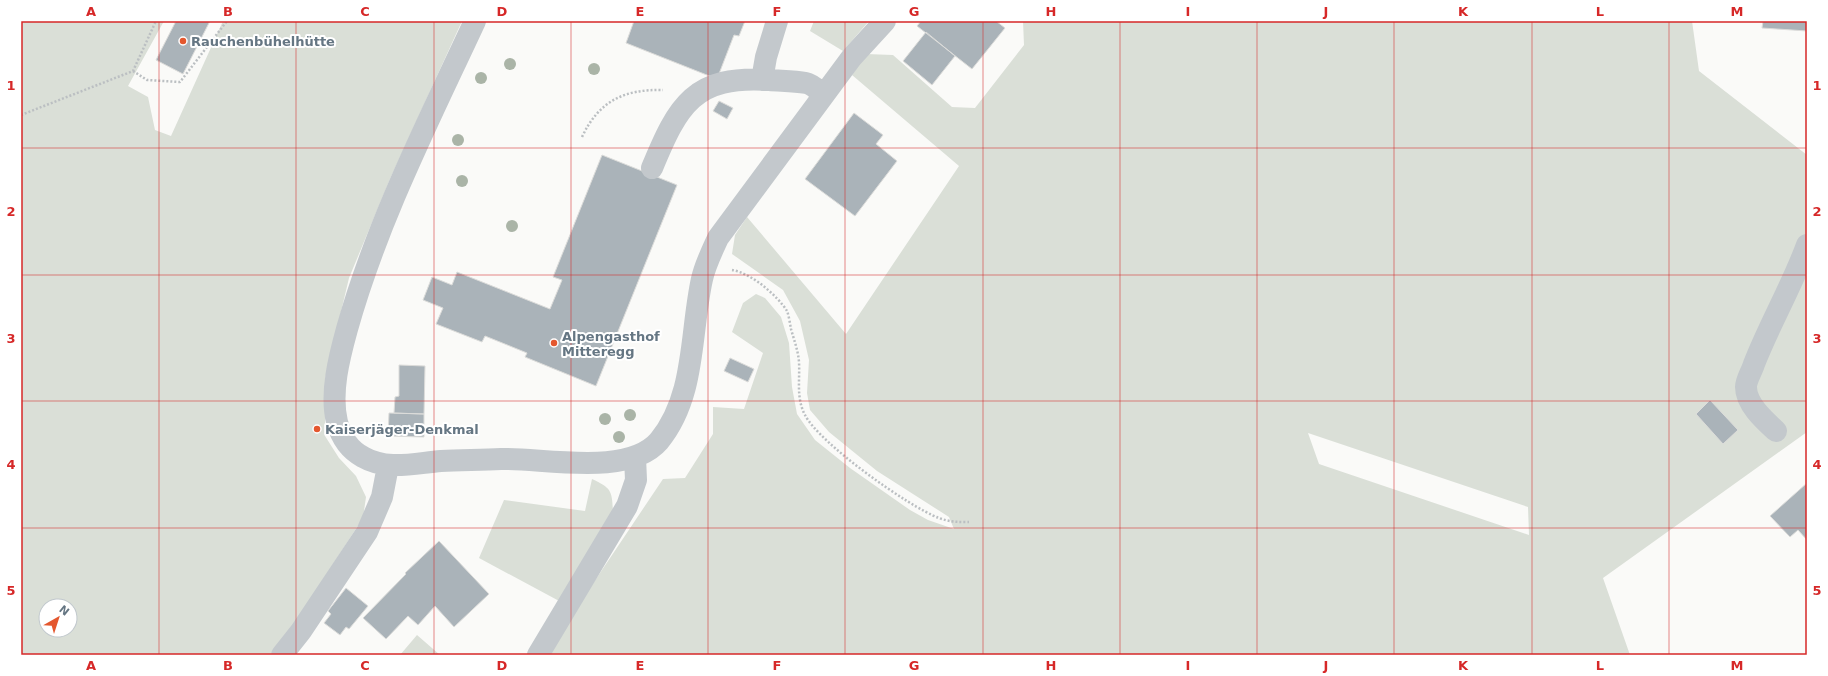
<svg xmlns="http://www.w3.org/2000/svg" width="1828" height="676" font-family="'DejaVu Sans',sans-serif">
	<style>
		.green { fill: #dadfd7; fill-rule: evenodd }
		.building { fill: #aab3b9; stroke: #dcdcda }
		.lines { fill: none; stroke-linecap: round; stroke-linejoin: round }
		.path { stroke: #bbbfc2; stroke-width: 2.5; stroke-dasharray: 2 2; stroke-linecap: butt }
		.minor { stroke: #c3c8cc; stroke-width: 22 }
		.tree { fill: #aab4a7 }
		.grid { fill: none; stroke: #d62828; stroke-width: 1; stroke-opacity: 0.55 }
		.poi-dot { fill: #e4572e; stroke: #fff; stroke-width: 1.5 }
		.labels { text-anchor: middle; stroke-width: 4; stroke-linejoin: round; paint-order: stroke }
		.poi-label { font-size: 13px; font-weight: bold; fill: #657683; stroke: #fff; text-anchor: start }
		.neatline { fill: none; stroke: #d62828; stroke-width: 1.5 }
		.grid-label { font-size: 13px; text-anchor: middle; font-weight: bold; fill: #d62828 }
	</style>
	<rect width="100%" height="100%" fill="#fafaf8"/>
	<path class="green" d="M21,21H164L128,86L148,97L155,130L171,136L223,21H462L390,179L349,278L325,379V436L339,458L356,476L366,497L363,518L283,641L272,655H21ZM46,606H70V630H46Z
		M814,21H869L843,51L810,31Z
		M1023,21H1692L1699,71L1807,155V432L1603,578L1630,655H545L663,479L685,478L713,434V407L744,409L763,353L732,332L743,303L756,294L765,298L781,317L789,343L792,387L797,414L815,440L850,468L910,510L928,520L954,529L949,517L877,471L829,432L810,410L807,393L809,360L800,321L783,290L732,254L735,235L747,217L846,334L959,166L852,75L866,54L893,55L952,107L975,108L1024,45ZM1308,433L1528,507L1529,535L1319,464Z
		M592,479C611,488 612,490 613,511L561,602L479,558L504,500L585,511Z
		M417,635L440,655H400Z"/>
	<path class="building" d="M176,21H210L183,74L156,60Z
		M634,21H745L739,36L734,35L717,79L626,43Z
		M921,21H996L1005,28L972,69L917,26Z
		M1763,21H1807V31L1762,28Z
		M926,32L955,56L932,85L903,61Z
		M719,101L733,108L727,119L713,111Z
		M854,113L883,135L876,144L897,161L855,216L805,179Z
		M602,155L677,185L596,386L525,357L527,353L485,336L482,342L436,324L443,308L423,300L432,277L452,285L457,272L550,309L562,280L553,277Z
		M730,358L754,369L748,382L724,371Z
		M399,365L425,366L424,414L394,413L395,397L399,396Z
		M1710,400L1738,430L1723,444L1696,414Z
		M389,413L424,414V437L388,436Z
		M1807,483V540L1798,530L1790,537L1770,516Z
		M439,541L489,594L454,627L435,606L418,625L408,616L386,639L363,618L406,574L405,573Z
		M346,588L368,606L349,629L346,627L340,635L324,623L331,614L328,611Z"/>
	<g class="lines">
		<path class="path" d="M133,71L147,80L180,82L227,21
			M21,115L133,71L156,21
			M582,137C599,101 624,89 663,90
			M732,270C751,273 777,295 787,311C789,316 790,324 791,329C794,340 798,350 799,362C800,380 796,398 805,415C819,443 909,507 939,518C949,522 958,522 969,522"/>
		<path class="minor" d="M475,21C428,122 377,222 347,329C339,358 330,393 337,422C341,437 350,450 363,457C387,471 415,463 441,461C461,460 481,460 501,459C544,458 628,477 659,441C696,396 690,333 702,279C705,265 712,251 718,238L852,57L885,21
			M762,80L766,57L777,21
			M652,168C678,105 694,75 769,80C781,81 794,81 806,83C812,84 819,91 824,95
			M1776,431C1764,420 1746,404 1746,387C1746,380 1752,371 1754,364C1770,323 1792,286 1807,245
			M282,655L301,631L367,532L382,497L388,466
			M538,655L627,506L636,480L635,457"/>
	</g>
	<g class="tree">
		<circle cx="510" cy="64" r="6"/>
		<circle cx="594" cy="69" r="6"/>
		<circle cx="481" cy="78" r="6"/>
		<circle cx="458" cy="140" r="6"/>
		<circle cx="462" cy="181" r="6"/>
		<circle cx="512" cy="226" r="6"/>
		<circle cx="630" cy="415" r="6"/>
		<circle cx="605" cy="419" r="6"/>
		<circle cx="619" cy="437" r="6"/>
	</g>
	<path class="grid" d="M159,21V655M296,21V655M434,21V655M571,21V655M708,21V655M845,21V655M983,21V655M1120,21V655M1257,21V655M1394,21V655M1532,21V655M1669,21V655M21,148H1807M21,275H1807M21,401H1807M21,528H1807"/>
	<g class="poi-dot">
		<circle cx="183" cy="41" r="4"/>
		<circle cx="554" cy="343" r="4"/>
		<circle cx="317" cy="429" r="4"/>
	</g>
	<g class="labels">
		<g class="poi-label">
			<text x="191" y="46">Rauchenbühelhütte</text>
			<text x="562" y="341">Alpengasthof<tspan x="562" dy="15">Mitteregg</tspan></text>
			<text x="325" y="434">Kaiserjäger-Denkmal</text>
		</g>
	</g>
	<rect width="1828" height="676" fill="none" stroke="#ffffff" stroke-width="44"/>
	<g transform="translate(58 618) rotate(39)"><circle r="19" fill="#ffffff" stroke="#c1c8cd"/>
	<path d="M0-3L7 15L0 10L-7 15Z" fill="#e4572e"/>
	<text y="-6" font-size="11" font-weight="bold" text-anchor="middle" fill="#657683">N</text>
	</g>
	<rect x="22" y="22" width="1784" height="632" class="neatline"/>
	<g class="grid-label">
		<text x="91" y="16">A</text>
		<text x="228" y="16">B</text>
		<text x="365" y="16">C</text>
		<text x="502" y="16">D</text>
		<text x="640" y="16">E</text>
		<text x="777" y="16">F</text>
		<text x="914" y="16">G</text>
		<text x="1051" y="16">H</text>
		<text x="1188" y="16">I</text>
		<text x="1326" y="16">J</text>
		<text x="1463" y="16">K</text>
		<text x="1600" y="16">L</text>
		<text x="1737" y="16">M</text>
		<text x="11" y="90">1</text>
		<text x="1817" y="90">1</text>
		<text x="11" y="216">2</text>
		<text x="1817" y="216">2</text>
		<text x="11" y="343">3</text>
		<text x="1817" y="343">3</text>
		<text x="11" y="469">4</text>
		<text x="1817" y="469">4</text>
		<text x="11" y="595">5</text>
		<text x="1817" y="595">5</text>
		<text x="91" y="670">A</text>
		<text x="228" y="670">B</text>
		<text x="365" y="670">C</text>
		<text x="502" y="670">D</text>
		<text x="640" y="670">E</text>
		<text x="777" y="670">F</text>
		<text x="914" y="670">G</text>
		<text x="1051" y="670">H</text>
		<text x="1188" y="670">I</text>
		<text x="1326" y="670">J</text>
		<text x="1463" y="670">K</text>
		<text x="1600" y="670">L</text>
		<text x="1737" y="670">M</text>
	</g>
</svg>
